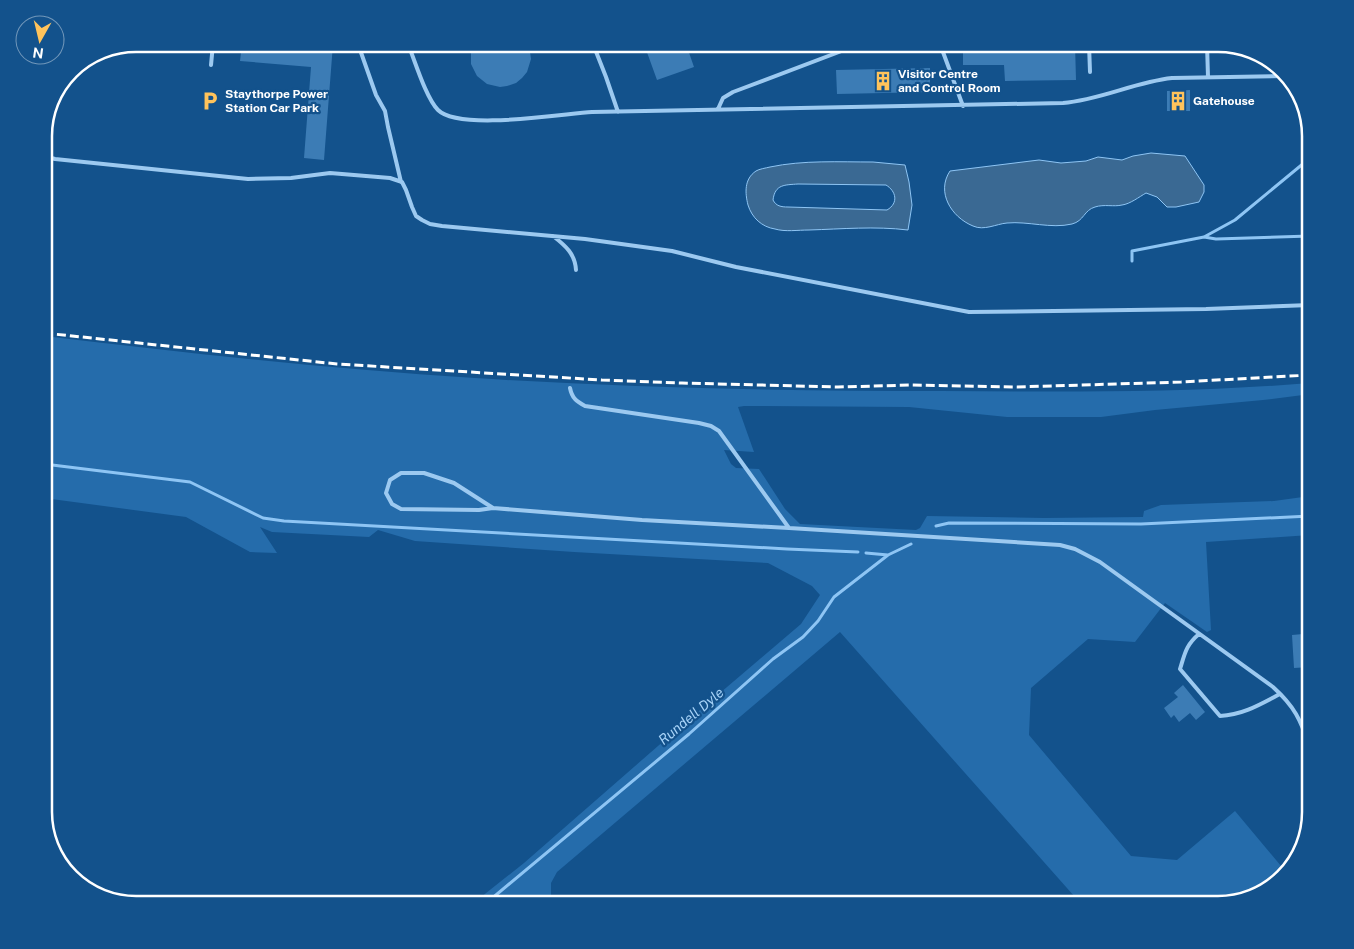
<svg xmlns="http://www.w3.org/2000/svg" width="1354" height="949" font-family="'Public Sans',sans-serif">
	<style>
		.green { fill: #256cab }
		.water { fill: #3a6993; stroke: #8ec5f4; fill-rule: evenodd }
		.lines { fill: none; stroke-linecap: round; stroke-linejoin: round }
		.stream { stroke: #8ec5f4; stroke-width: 3 }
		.building { fill: #3c7cb5 }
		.lane { stroke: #9cc9f0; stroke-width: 4 }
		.rail { stroke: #fff; stroke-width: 3; stroke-dasharray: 9 4; stroke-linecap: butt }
		.labels { text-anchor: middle; stroke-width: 4.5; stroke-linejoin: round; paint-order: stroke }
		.poi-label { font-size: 12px; font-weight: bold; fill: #fff; stroke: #13528c; text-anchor: start }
		.water-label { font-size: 14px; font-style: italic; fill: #a7d3f8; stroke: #13528c }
		.rim { fill: none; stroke: #fff; stroke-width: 2.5 }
	</style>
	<rect width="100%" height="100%" fill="#13528c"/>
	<path class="green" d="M44,336C187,353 331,369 475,378C630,388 785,391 941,391C1064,392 1187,393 1310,383V396L1303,395L1263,400L1155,410L1101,417H1007L909,407L744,406L738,407L754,452L724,450L731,464L736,468L759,469L785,509L800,524L916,530L920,528L927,516L1044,518L1143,517L1144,511L1161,505L1274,501L1310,496V535L1206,542L1211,630L1207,632L1165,603L1135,642L1088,639L1031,688L1029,735L1131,856L1177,860L1235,811L1286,872L1263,893L1217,905H1082L840,632L557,872L551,883V898L557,905H471L524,863L666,739L801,624L820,595L812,586L768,563L574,552L415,541L378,530L369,537L272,532L260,527L277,553L250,552L186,517L44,498Z"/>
	<path class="water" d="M1151,153L1185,156L1204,185V192L1199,202L1176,207H1167L1157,197L1146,193C1139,197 1130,204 1122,205C1114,207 1104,204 1095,207C1084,210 1084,221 1072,224C1051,229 1028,221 1007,223C996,224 984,231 973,226C951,217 936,192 950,171L1039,160L1061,163L1086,161L1098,157L1122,160L1133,156Z
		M873,162L905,165L909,182L912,205L908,230C875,226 842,229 809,230C798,230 785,232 775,229C762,227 752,218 748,205C745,193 744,179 756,171C759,169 766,168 770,167C803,160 839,162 873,162ZM798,184L886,185C896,191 899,203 887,210L788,207C781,207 776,206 773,200C775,184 785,185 798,184Z"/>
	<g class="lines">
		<path class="stream" d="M1204,237L1216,239L1310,236
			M1132,261V251L1204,237L1235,220L1310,158
			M44,464L190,482L263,518L284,521L787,549L858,552
			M936,526L949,523L1141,524L1310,516
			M866,553L888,555
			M484,905L689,734L773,659L803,637L818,621L834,597L888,555L911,544"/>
	</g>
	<path class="building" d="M242,44H276L313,47V44H333L324,160L304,158L311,67L240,61Z
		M474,44H527L530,52L531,59L527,72L522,78L516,83L507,86L500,87L487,84L477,76L471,64V51Z
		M644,44H686L694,67L657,80Z
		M963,44H1075L1076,80L1005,81L1004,65H963Z
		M930,68V92L837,94L836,70Z
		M1190,90V111H1167V91Z
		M1303,634L1304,643H1310V667L1294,668L1292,635Z
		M1183,685L1205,712L1196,720L1190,713L1179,722L1174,715L1171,718L1164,708L1178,697L1174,693Z"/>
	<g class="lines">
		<path class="lane" d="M358,44L376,95L385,111L388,127L401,182
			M408,44C415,61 426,98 438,110C459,131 561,114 592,112L1063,103C1100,100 1135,82 1172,78L1284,76
			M593,44L606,77L618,112
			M940,44L963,106
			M1089,44L1090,72
			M1207,44L1208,77
			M211,65L213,44
			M718,109L723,98L733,92L860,44
			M44,156L55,159L248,179L291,178L330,173L390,178L402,182L406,190L412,207L416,216L422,220L430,224L442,226L585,239L672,251L736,267L969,312L1206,309L1310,305
			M553,236C566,246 575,254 576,270
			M570,388C572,398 576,401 585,406L699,423L711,426L719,431L789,528
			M493,508L454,483L424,473H401L390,480L386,493L392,504L401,509L479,510L493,508L642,520L789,528L1060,545L1075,549L1100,562L1273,687C1295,707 1300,719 1310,747
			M1199,634C1186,645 1185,653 1180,669L1220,716C1243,715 1261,704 1280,694"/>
		<path class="rail" d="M44,333L337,364L602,380L682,383L838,387L912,385L1017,387L1181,382L1310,375"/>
	</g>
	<defs>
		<symbol id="building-bare" viewBox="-9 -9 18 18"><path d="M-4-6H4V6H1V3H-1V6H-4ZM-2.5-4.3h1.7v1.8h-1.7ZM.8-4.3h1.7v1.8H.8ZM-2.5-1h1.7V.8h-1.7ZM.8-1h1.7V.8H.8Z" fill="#ffc35b" stroke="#13528c" stroke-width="2.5" paint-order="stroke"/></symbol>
		<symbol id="parking-bare" viewBox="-9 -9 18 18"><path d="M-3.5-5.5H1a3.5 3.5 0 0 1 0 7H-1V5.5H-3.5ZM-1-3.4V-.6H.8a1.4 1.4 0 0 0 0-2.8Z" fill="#ffc35b" stroke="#13528c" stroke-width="2.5" paint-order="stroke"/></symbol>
	</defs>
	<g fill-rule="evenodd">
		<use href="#building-bare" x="869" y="67" width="28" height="28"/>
		<use href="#parking-bare" x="196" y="87" width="28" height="28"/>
		<use href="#building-bare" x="1164" y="87" width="28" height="28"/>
	</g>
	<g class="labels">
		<g class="poi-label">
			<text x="898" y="78">Visitor Centre<tspan x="898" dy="14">and Control Room</tspan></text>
			<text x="225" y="98">Staythorpe Power<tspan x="225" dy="14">Station Car Park</tspan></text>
			<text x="1193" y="105">Gatehouse</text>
		</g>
		<g class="water-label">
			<text transform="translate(691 716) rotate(-40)" y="5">Rundell Dyle</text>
		</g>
	</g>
	<path d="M0 0H1354V949H0ZM136 52H1218A84 84 0 0 1 1302 136V812A84 84 0 0 1 1218 896H136A84 84 0 0 1 52 812V136A84 84 0 0 1 136 52Z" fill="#13528c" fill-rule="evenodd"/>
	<path class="rim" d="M136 52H1218A84 84 0 0 1 1302 136V812A84 84 0 0 1 1218 896H136A84 84 0 0 1 52 812V136A84 84 0 0 1 136 52Z"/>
	<g transform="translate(40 40) rotate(188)"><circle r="24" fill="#13528c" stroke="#7197ba"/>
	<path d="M0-4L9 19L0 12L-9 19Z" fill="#ffc35b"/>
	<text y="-8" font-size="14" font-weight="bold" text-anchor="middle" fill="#ffffff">N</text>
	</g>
</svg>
